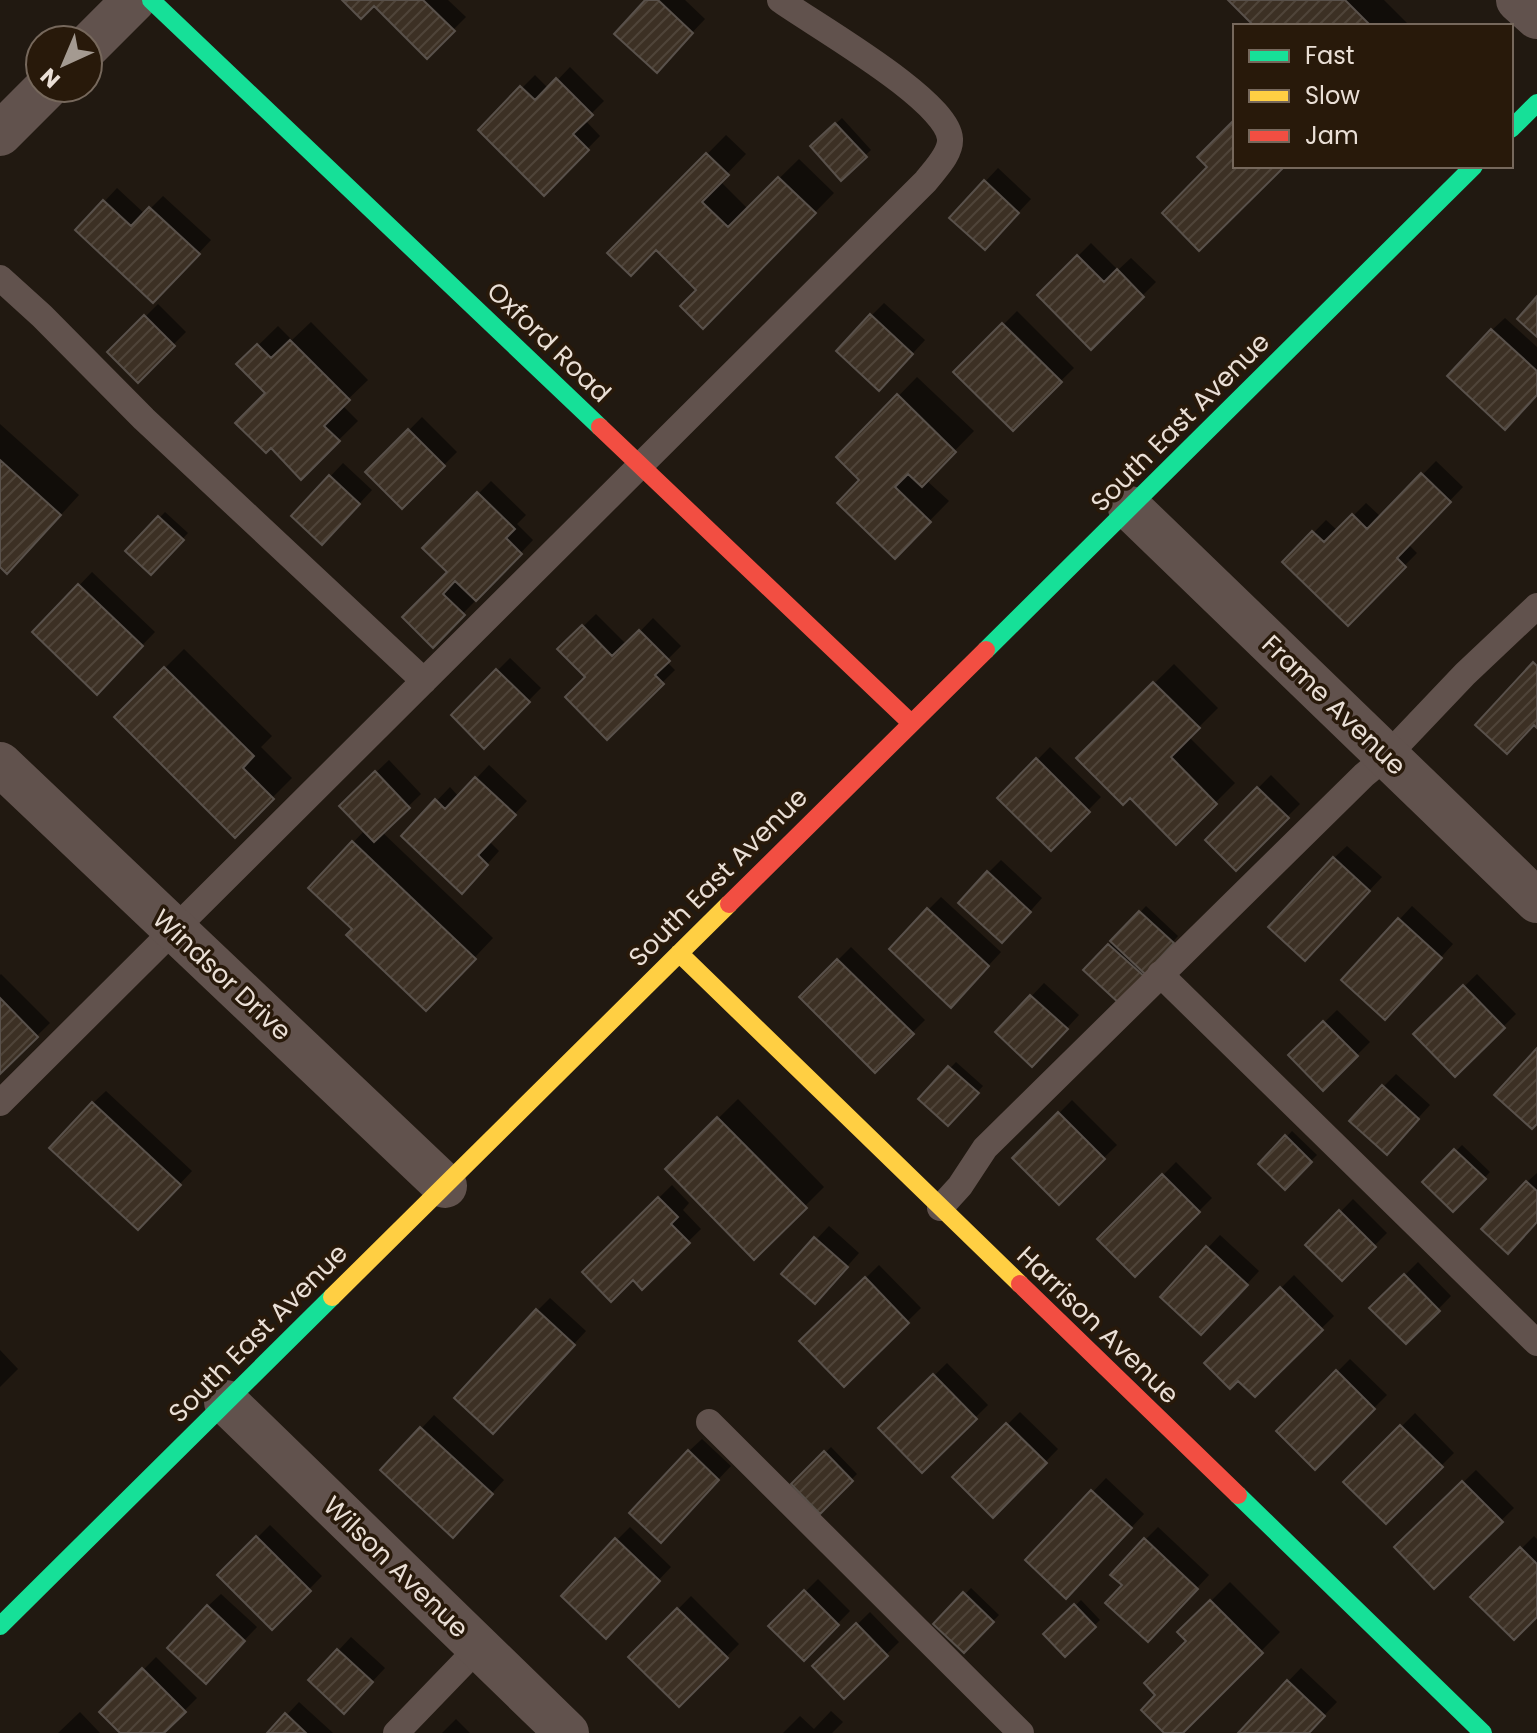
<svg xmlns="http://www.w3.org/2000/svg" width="1537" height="1733" font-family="Poppins,sans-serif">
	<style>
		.shadow { fill: #0007 }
		.building { fill: url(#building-hatch); stroke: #59514b; stroke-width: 2 }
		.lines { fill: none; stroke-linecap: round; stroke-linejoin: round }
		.lane { stroke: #61524d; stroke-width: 26 }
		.street { stroke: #61524d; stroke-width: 44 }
		.fast { stroke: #16e098; stroke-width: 18 }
		.slow { stroke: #ffcf43; stroke-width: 18 }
		.jam { stroke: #f24e42; stroke-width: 18 }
		.labels { text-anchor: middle; stroke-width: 7; stroke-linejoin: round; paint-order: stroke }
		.street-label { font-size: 26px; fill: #eadfd6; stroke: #28190a }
	</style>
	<defs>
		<pattern id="building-hatch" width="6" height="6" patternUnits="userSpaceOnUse" patternTransform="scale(2)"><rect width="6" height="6" fill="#3c3024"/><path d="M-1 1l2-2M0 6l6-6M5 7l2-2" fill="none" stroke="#4f4439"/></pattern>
	</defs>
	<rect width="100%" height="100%" fill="#211911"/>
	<path class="shadow" d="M345,0H448L466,17L427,56L374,3Z
		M648,0H685L705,19L669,57Z
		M1230,0H1384L1410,26H1257Z
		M570,67L604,101L585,120L600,136L544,193L480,130L535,75L549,89Z
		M842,118L871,150L841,178L812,146Z
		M726,135L746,154L720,181L748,209L799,159L834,193L703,326L699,290L657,248L610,253Z
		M998,168L1031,199L997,235L952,217Z
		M117,188L145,214L163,196L211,240L166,288L78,230Z
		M1091,243L1118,270L1131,258L1156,282L1091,347L1039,295Z
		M884,303L925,340L892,376L871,316Z
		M158,304L186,332L138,380L110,352Z
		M1017,311L1074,368L1013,428L956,372Z
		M1505,318L1537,347V393L1492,330Z
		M311,322L368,380L342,405L358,421L301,477L268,393L239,364L278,326L292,340Z
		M917,377L974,431L926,480L949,501L895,556L862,480L839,457Z
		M422,417L457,452L402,507L368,472Z
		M0,424L79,495L27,552L0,565Z
		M1436,461L1463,487L1408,544L1417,553L1348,623L1285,562L1326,520L1338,531L1366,503L1381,517Z
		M343,463L372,490L335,530L293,516Z
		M491,481L526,515L517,524L533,540L433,645L405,617L449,572L425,548Z
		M165,512L188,533L151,572L128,551Z
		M92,572L155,632L97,692L35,632Z
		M596,614L627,645L653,618L681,646L666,661L675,670L607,737L587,677L560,649Z
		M184,649L272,736L261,747L292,778L235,835L116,717Z
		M510,658L541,688L484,746L453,715Z
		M1174,664L1218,708L1189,737L1235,783L1176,842L1130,796L1079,758Z
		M1050,747L1101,797L1051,848L1000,798Z
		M389,760L421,794L382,832L493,938L445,989L354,929L310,888L365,830L341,806Z
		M489,765L527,801L489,841L499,851L475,878L403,836L450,787L459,797Z
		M1271,775L1300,804L1236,868L1207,840Z
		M1347,846L1382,877L1317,946L1334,858Z
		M1001,860L1042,898L1015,928L988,873Z
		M941,897L1001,952L964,992L928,910Z
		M1146,906L1178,936L1120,1001L1086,970Z
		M1412,906L1453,944L1398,1005L1344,979Z
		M851,947L925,1020L875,1070L801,997Z
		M1,974L50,1023L0,1072V975Z
		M1477,974L1516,1014L1455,1074L1416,1034Z
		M1044,983L1079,1015L1045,1052L998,1032Z
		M1337,1010L1370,1042L1323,1089L1291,1055Z
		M956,1062L983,1086L948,1123L921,1099Z
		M1396,1074L1430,1105L1399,1139L1384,1086Z
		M106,1091L192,1171L151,1215L93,1103Z
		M738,1099L824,1187L754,1257L667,1169Z
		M1072,1100L1117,1145L1059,1202L1015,1158Z
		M1292,1131L1317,1155L1285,1187L1261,1164Z
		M1462,1145L1490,1172L1453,1210L1425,1182Z
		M1176,1162L1212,1198L1135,1275L1100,1239Z
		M1537,1173V1220L1484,1229L1527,1182Z
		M672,1185L689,1203L683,1210L701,1229L642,1287L632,1278L584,1272Z
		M1353,1199L1387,1233L1342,1278L1308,1245Z
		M829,1226L859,1253L828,1288L784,1274Z
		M1220,1235L1259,1271L1214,1320L1162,1297Z
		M1418,1262L1451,1296L1406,1342L1372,1308Z
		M879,1265L921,1308L844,1384L802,1341Z
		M1294,1275L1334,1316L1255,1394L1238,1378L1207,1363Z
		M550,1298L586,1331L506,1418L537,1311Z
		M0,1350L18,1369L0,1387Z
		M1350,1359L1387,1395L1315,1467L1279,1431Z
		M947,1363L988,1405L922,1470L881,1428Z
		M1020,1412L1058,1449L993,1515L955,1477Z
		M1415,1413L1454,1453L1386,1521L1346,1482Z
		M434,1415L504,1480L465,1523L383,1470Z
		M702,1439L731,1466L673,1527L689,1451Z
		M831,1447L857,1474L820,1511L794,1484Z
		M1476,1470L1514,1508L1434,1586L1396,1547Z
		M1106,1478L1144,1514L1079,1583L1028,1560Z
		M270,1525L322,1576L272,1627L220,1575Z
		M630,1527L671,1567L618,1623L617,1540Z
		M1158,1527L1209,1575L1161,1627L1125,1585L1145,1540Z
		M1534,1536L1537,1539V1614L1473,1597Z
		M818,1579L850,1611L804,1658L771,1626Z
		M1230,1582L1280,1632L1180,1733H1167L1158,1695L1189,1641L1180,1632Z
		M971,1588L999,1615L964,1651L936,1624Z
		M221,1594L257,1627L218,1668L208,1606Z
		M691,1596L739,1644L679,1705L631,1657Z
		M1081,1600L1100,1620L1065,1654L1046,1634Z
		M870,1612L899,1642L844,1696L815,1666Z
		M351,1637L385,1668L357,1698L311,1680Z
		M156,1657L197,1698L162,1733H123L102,1712Z
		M1301,1668L1337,1702L1307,1733H1241L1240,1732Z
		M299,1702L333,1733H270Z
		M831,1711L843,1722L832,1733H783L800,1716L814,1729Z
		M80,1712L100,1733H58Z
		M456,1719L470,1733H442Z"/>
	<path class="building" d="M342,0H423L455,31L427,59L374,6L361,19Z
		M645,0H658L693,33L657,73L614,34Z
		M1228,0H1345L1371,26H1254Z
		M556,78L593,115L573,134L589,150L544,196L478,130L520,86L535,100Z
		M1235,119V166H1285L1199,251L1162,213L1207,167L1197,157Z
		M835,123L867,157L841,181L810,146Z
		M706,153L729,175L702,202L728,227L778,177L816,213L703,329L680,306L696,290L656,250L631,276L607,253Z
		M984,180L1019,213L985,250L949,218Z
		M103,200L131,226L149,207L200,254L153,303L75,230Z
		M1077,255L1104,282L1117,269L1144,297L1091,350L1037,295Z
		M1537,296V337L1517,319Z
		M870,314L913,354L879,391L836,351Z
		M144,315L175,346L138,383L107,352Z
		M1002,323L1062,382L1013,431L953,372Z
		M1491,329L1537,371V395L1505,430L1447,376Z
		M290,340L350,400L324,426L340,441L301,480L271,448L266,453L235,423L265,393L236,364L257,344L271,358Z
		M897,394L956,452L922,487L908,474L895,487L931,522L895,559L837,503L859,480L836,457Z
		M408,429L445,466L402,509L365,472Z
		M0,460L61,515L7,574L0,567Z
		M1421,473L1451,502L1397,558L1406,567L1348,626L1282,562L1312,531L1324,542L1352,514L1367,529Z
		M329,475L360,504L322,545L291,516Z
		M477,492L515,529L506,538L522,554L476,601L455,581L443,594L465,615L433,648L402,617L447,572L422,548Z
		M158,516L184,540L151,575L125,551Z
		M78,584L143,646L97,695L32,632Z
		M582,625L612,656L639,630L670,661L655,675L664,684L607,740L565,697L585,677L557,649Z
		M1533,662L1537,666V728L1534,725L1507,754L1475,725Z
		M164,667L254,756L243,768L274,799L235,838L114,717Z
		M496,669L530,702L484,749L451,715Z
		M1153,682L1200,728L1171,757L1217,804L1176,845L1130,798L1123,805L1076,758Z
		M1036,758L1090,812L1051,851L997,798Z
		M375,771L410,808L374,842L339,806Z
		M475,777L516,815L478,855L488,865L462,894L401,836L435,799L445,809Z
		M1257,787L1289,818L1236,871L1205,840Z
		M352,841L476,959L426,1011L346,935L352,929L308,888Z
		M1333,857L1370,891L1305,961L1268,927Z
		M987,871L1031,912L1002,943L958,903Z
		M927,908L989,966L951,1008L889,949Z
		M1139,911L1174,943L1145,974L1110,941Z
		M1398,918L1442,958L1385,1020L1341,980Z
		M1108,944L1145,977L1120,1004L1083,970Z
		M837,959L914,1034L875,1073L799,997Z
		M1463,985L1505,1028L1455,1077L1413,1034Z
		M1030,995L1068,1029L1032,1067L995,1032Z
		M0,998L38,1037L0,1074Z
		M1323,1021L1358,1056L1323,1091L1288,1055Z
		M1537,1048V1124L1532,1129L1494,1095Z
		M948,1066L979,1093L948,1126L918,1099Z
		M1382,1085L1419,1119L1387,1155L1349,1121Z
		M92,1102L181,1185L138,1230L49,1148Z
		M1058,1112L1105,1159L1059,1205L1012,1158Z
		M717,1117L807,1208L754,1260L665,1169Z
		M1285,1135L1312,1162L1285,1190L1258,1164Z
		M1454,1149L1486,1179L1453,1212L1422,1182Z
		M1162,1174L1200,1212L1135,1277L1097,1239Z
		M1526,1181L1537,1191V1222L1508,1254L1481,1229Z
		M658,1197L678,1217L671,1224L690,1243L642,1290L633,1280L611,1302L582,1272Z
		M1339,1210L1376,1247L1342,1281L1305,1245Z
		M814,1237L848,1267L815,1304L781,1274Z
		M1206,1246L1248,1285L1201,1335L1160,1297Z
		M1404,1274L1440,1311L1406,1344L1369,1308Z
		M865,1277L909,1323L844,1387L799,1341Z
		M1280,1287L1323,1330L1255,1397L1238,1381L1230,1389L1204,1363Z
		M536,1309L575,1345L493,1434L454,1398Z
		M1336,1370L1375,1409L1315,1470L1276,1431Z
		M933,1374L977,1419L922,1473L878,1428Z
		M1006,1423L1047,1463L993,1518L952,1477Z
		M1400,1425L1443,1467L1386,1524L1343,1482Z
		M420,1427L493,1494L453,1538L380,1470Z
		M688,1450L719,1480L661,1543L629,1513Z
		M824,1451L853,1481L820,1514L791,1484Z
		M1462,1481L1503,1522L1434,1589L1394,1547Z
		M1091,1490L1132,1528L1066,1599L1025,1560Z
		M256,1536L311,1591L272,1630L217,1575Z
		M615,1538L660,1581L606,1639L561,1596Z
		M1144,1538L1198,1589L1148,1642L1105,1603L1122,1585L1110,1575Z
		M1520,1547L1537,1564V1617L1514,1640L1470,1597Z
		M804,1590L839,1625L804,1661L768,1626Z
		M963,1592L994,1622L964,1653L933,1624Z
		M1210,1600L1263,1653L1183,1733H1164L1141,1710L1155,1695L1144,1683L1186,1641L1177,1632Z
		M1074,1604L1096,1627L1065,1657L1043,1634Z
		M207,1605L245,1641L206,1684L167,1648Z
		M677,1608L728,1658L679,1707L628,1657Z
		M856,1623L888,1656L844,1699L812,1666Z
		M337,1649L373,1682L344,1714L308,1680Z
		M142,1668L186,1712L164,1733H120L99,1712Z
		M1287,1680L1325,1716L1309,1733H1238Z
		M285,1713L306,1733H267Z"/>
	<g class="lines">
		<path class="lane" d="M0,278L42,316L144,419L424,681
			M1160,974L1537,1343
			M0,1103L926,181C935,169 951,154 950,139C948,100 813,24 780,0
			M940,1208L960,1186L985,1148L1364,775L1387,756L1465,674L1537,606
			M709,1422L1021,1733
			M396,1733L479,1647"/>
		<path class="street" d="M1518,0L1537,17
			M88,46L134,0
			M0,134L46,88
			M1130,508L1537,901
			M0,764L445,1186
			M226,1402L567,1733"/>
		<path class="fast" d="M151,0L600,427
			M1511,129L1537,103
			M986,650L1474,166
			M1238,1495L1483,1733
			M0,1626L332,1297"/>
		<path class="slow" d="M679,953L1020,1284
			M332,1297L729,904"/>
		<path class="jam" d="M600,427L911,723
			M729,904L986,650
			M1020,1284L1238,1495"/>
	</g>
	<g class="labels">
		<g class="street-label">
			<text transform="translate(549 342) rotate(44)" y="9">Oxford Road</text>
			<text transform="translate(1180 422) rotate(-45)" y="9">South East Avenue</text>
			<text transform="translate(1334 705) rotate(44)" y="9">Frame Avenue</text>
			<text transform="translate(718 877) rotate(-45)" y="9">South East Avenue</text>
			<text transform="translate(222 975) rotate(43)" y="9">Windsor Drive</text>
			<text transform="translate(1098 1325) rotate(44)" y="9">Harrison Avenue</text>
			<text transform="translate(258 1333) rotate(-45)" y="9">South East Avenue</text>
			<text transform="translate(396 1567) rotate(44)" y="9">Wilson Avenue</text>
		</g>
	</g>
	<rect x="1233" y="24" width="280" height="144" fill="#28190a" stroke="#76685c" stroke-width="2"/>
	<rect x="1249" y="50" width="40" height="12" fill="#16e098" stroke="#76685c" stroke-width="2"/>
	<text x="1305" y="64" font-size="24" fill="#eadfd6">Fast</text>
	<rect x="1249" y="90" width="40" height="12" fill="#ffcf43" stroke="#76685c" stroke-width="2"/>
	<text x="1305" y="104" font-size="24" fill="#eadfd6">Slow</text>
	<rect x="1249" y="130" width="40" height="12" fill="#f24e42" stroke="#76685c" stroke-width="2"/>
	<text x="1305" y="144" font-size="24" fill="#eadfd6">Jam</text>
	<g transform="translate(64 64) rotate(224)"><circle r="38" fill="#28190a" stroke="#76685c" stroke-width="2"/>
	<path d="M0-6L14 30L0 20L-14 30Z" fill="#a49a91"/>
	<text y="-12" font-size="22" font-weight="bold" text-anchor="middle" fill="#eadfd6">N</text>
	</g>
</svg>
